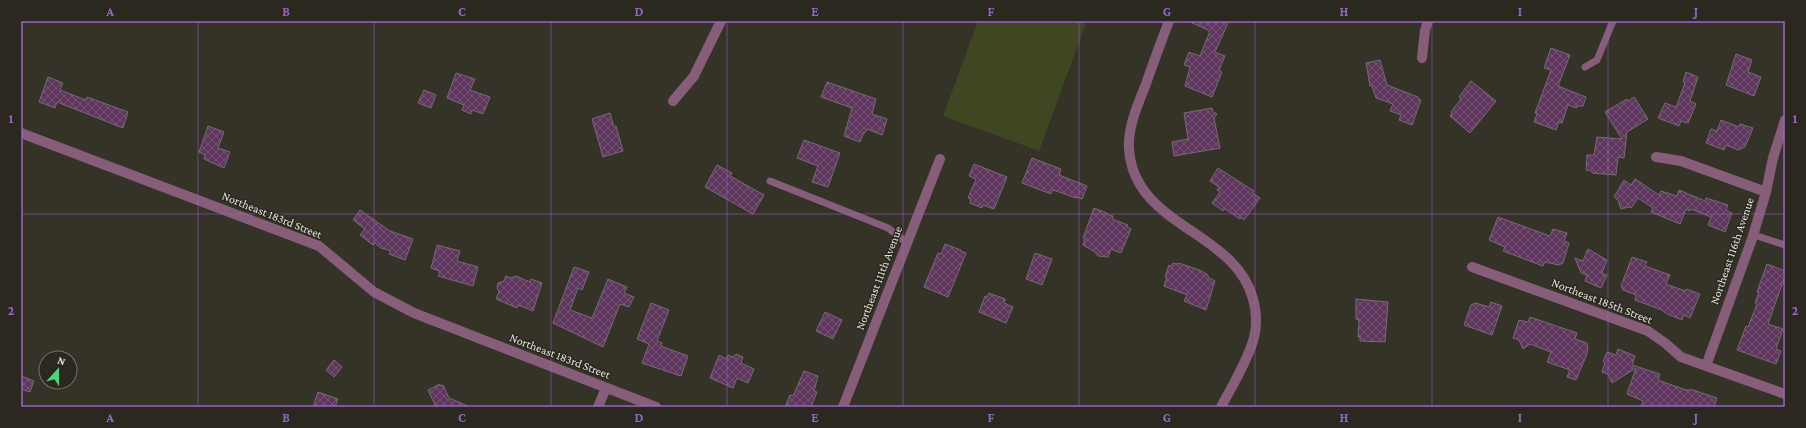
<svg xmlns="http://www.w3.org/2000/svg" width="1806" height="428" font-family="'Crimson Pro',serif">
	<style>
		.grass { fill: #3f4622 }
		.building { fill: url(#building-cross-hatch); stroke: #766c75 }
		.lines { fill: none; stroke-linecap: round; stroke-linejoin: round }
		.service { stroke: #875e79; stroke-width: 7 }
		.minor { stroke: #875e79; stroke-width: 10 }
		.grid { fill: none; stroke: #9a63c8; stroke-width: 1; stroke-opacity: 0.55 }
		.labels { text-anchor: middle; stroke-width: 3; stroke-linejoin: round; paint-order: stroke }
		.street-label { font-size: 12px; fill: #e3e2dc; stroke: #2b281f }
		.neatline { fill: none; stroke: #9a63c8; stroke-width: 1.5 }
		.grid-label { font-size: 13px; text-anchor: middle; font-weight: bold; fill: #9a63c8 }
	</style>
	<defs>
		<pattern id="building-cross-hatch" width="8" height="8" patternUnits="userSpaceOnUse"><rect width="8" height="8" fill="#5f365e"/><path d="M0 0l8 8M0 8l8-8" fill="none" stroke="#765374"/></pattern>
	</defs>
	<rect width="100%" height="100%" fill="#353228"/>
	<path class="grass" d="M978,21H1087L1039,151L943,116Z"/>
	<path class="building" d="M1188,21H1229L1215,52L1225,56L1219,70L1222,72L1212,97L1185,86L1190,67L1184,65L1189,52L1200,56L1210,31Z
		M1551,48L1570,55L1558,86L1586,97L1583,106H1577V108L1568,105L1562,123L1559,122L1556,130L1534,122L1537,114L1535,113L1551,70L1544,68Z
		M1736,54L1752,60L1748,72L1761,77L1754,96L1726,85Z
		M1380,60L1387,85L1418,97V99L1421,100L1412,125L1399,120L1401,115L1390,111L1393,104L1376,98L1372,86H1370L1366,63Z
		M1686,72L1698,77L1690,101L1696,104L1688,123L1681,121L1679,126L1658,118L1665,103L1676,107L1685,83L1683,82Z
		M456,73L475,79L470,90L490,97L483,114L472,110L471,114L462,110L464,105L447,98Z
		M48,77L63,83L60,90L86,100L87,97L128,112L123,128L57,102L55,108L39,102Z
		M1471,81L1496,101L1470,133L1450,116L1452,113L1451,112L1461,99L1459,97Z
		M827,82L876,99L872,114L887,119L882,135L867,129L865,133L864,132L860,142L844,136L852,108L821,97Z
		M424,90L436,95L431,108L418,103Z
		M1634,97L1648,119L1627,132L1624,158L1618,157L1616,175L1592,173V171L1586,170L1587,155H1594L1597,137L1622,139L1605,112L1627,99L1628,101Z
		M1212,108L1213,112L1217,114L1214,118L1220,148L1174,156L1172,142L1188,139L1184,113Z
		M610,113L614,127L616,126L623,151L603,157L592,119Z
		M1721,120L1739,127L1740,124L1753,128L1745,147L1738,150L1726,145L1724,150L1706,143L1711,129L1717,131Z
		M208,126L224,132L218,148L230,152L224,168L204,159L205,155L199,152Z
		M804,140L840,153L828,187L812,182L818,166L797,158Z
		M1032,158L1061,169L1059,175L1087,186L1082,199L1076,197V198L1053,190L1051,194L1022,183Z
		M974,164L1007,177L994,209L983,205L982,208L970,203L971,199L968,198L976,179L969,176Z
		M717,165L732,173L730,176L764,195L753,214L705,187Z
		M1218,168L1254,191L1252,193L1260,198L1244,220L1241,217L1240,219L1225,209L1223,211L1212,203L1220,192L1217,190L1219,187L1210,181Z
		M1635,179L1659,195L1661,191L1677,196L1679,190L1705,201L1706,198L1728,205L1726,210L1732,213L1725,232L1708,225L1711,217L1691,209L1690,211L1686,209L1680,224L1651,212L1653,208L1638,198L1631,208L1629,207L1621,209L1618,200L1614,197L1624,180L1631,185Z
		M1094,208L1107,213L1106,214L1113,216L1112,219L1128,225L1127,227L1131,229L1121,253L1111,249L1108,257L1098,256L1095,252L1083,245L1085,239L1083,238Z
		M360,210L390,231L413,239L405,260L389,254L391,251L381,248L375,243L373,245L360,235L365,229L353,220Z
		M1498,217L1550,236L1553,229L1567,233L1564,241L1569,243L1563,263L1559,265L1545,262L1543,266L1503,251L1505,247L1489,240Z
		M945,244L961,250L960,251L966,253L948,297L924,287L938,253L941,254Z
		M437,245L460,251L457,261L478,267L473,286L438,276L440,271L431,268Z
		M1588,249L1607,260L1602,273L1607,275L1601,288L1585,281L1587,275L1581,273L1575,258L1583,261Z
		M1035,253L1052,259L1042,285L1026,279Z
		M1632,257L1647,262L1645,266L1670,275L1666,284L1685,291L1686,289L1700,294L1690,318L1684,315L1682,320L1667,314L1662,310L1635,300L1636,295L1623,290L1621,286Z
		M1173,263L1178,264L1179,263L1199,270L1207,274L1209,278L1215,281L1206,310L1184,301L1187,295L1164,286L1167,277H1165L1169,265L1172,266Z
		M1767,264L1785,271V276L1768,324L1783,329L1776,349L1781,351L1776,364L1737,350L1746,326L1748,327L1757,304L1755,303L1759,292H1757Z
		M574,267L589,272L582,290L578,288L570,310L592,318L608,279L627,287L624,293L634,297L629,307L620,304L603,347L553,323Z
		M506,276L511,278L516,276L530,282L531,279L542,283L533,311L518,305L517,308L496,299L499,292L497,288L498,283L504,281Z
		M989,293L1005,299L1004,303L1013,307L1006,323L979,312L985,296L987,297Z
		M1356,299L1388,302L1385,342L1360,341V337H1358L1359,320L1356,319Z
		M1491,302L1502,306L1492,335L1464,325L1471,305L1475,303L1489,307Z
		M651,303L669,310L657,341L662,343L661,346L688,356L681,376L642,363L649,344L637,339Z
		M825,312L842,320L833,339L816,331Z
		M1530,317L1577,333L1575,339L1587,343L1588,347L1587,354L1576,380L1567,377L1570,370L1547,362L1551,352L1530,344L1523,349L1519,340L1513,338L1519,320L1528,322Z
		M1618,349L1635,356L1632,365L1660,374L1658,380L1686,390H1693L1717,398L1714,407H1641L1643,401L1627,394L1636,368L1612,383L1608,374L1602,372L1605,362L1603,361L1607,352L1616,355Z
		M736,354L743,357L741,363L754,369L748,383L737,378L733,388L710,378L719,355L726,359L728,355L733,357Z
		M334,360L342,367L334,377L326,370Z
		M804,371L818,376L814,391L817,392L811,407H785L790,395L793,396Z
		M21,376L34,381L30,392L21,389Z
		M440,384V386L443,385L449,398L470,407H436L428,390Z
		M318,392L338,399L335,407H313Z"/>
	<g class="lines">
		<path class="service" d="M1585,67L1597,60L1613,21
			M770,181L888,228L907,243
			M1754,235L1785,245"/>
		<path class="minor" d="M1169,21C1161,42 1153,63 1146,84C1138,104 1128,126 1129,148C1133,227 1235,230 1253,299C1257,312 1257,329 1253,341C1246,364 1232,386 1221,407
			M1422,58L1425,30L1428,21
			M673,101L694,76L721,21
			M21,133L319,246L374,292L414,313L656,407
			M1656,157L1681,161L1766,192
			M1472,267L1648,331L1665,343L1681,357L1785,394
			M1706,366L1752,239L1766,192L1773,158L1785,120
			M598,407L606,388
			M843,407L940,159"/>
	</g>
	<path class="grid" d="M198,21V407M374,21V407M551,21V407M727,21V407M903,21V407M1079,21V407M1255,21V407M1432,21V407M1608,21V407M21,214H1785"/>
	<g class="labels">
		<g class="street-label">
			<text transform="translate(272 215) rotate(22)" y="4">Northeast 183rd Street</text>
			<text transform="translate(1732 251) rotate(-71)" y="4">Northeast 116th Avenue</text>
			<text transform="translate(879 278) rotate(-69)" y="4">Northeast 111th Avenue</text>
			<text transform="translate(1602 301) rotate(21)" y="4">Northeast 185th Street</text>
			<text transform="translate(560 356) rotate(21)" y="4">Northeast 183rd Street</text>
		</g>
	</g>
	<rect width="1806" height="428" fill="none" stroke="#2b281f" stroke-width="44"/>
	<g transform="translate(58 370) rotate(21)"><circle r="19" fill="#2b281f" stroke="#75726b"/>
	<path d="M0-3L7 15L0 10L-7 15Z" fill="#45d77a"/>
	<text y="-6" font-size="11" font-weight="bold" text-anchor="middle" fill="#e3e2dc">N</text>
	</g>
	<rect x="22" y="22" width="1762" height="384" class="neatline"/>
	<g class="grid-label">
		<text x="110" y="16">A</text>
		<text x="286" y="16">B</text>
		<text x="462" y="16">C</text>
		<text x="639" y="16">D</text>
		<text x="815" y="16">E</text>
		<text x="991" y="16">F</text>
		<text x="1167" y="16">G</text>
		<text x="1344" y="16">H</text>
		<text x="1520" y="16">I</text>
		<text x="1696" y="16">J</text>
		<text x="11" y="123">1</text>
		<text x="1795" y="123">1</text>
		<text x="11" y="315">2</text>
		<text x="1795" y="315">2</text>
		<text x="110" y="422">A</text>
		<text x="286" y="422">B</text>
		<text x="462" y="422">C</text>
		<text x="639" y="422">D</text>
		<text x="815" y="422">E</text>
		<text x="991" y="422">F</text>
		<text x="1167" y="422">G</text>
		<text x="1344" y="422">H</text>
		<text x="1520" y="422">I</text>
		<text x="1696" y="422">J</text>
	</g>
</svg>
